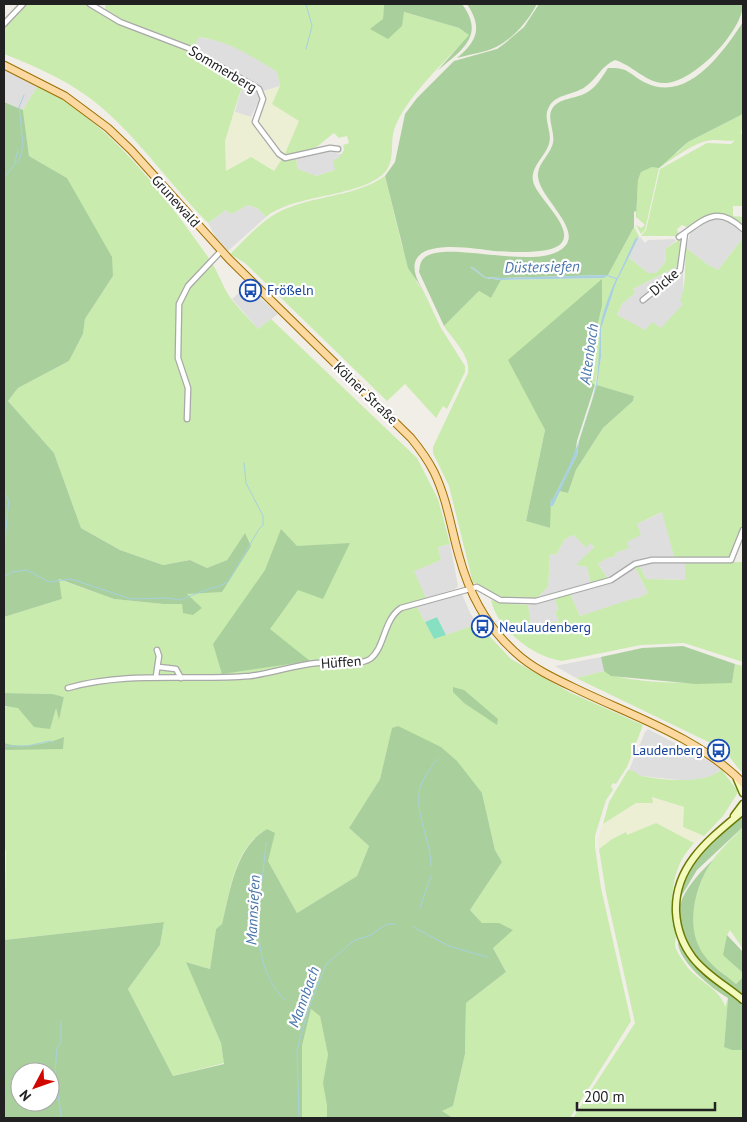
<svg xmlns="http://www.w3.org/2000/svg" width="747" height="1122" font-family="'PT Sans',sans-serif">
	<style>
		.residential { fill: #dfdede }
		.farmland { fill: #ecefd3 }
		.grass { fill: #c9ebae }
		.forest { fill: #a9d09c; fill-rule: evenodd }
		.pitch { fill: #86e0c1 }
		.water { fill: #a8d0de }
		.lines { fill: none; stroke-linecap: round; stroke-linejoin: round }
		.stream { stroke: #a8d0de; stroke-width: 1 }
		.street-casing { stroke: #a8a8a8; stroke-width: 7 }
		.secondary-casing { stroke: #697b04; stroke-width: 9 }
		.primary-casing { stroke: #9d7000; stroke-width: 9 }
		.street { stroke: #fff; stroke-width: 4.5 }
		.secondary { stroke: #f4fabc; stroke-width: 6 }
		.primary { stroke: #fcd9a1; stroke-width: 7 }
		.labels { text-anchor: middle; stroke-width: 4.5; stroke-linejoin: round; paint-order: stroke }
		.street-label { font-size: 14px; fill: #212121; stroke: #fff }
		.transit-label { font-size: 14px; fill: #164399; stroke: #fff; text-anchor: start }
		.water-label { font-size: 15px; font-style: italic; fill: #4875aa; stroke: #fff }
	</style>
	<rect width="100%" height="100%" fill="#f1eee7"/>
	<path class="residential" d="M198,37L221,41L252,55L277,72L280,86L264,91L193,48Z
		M4,70L38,85L23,110L4,102Z
		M243,83L257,90L261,96L251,117L235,112Z
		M331,149L338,154H342L335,170L315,176L298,169L296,159Z
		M248,205L257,208L266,217L228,251L216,238L208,223L226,210L231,214Z
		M717,218L734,223L743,232V238L718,270L707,264L686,248L691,231L702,222Z
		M640,237L645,243L648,240L674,239L676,241L665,249L666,261L656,273H648L628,257L636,240Z
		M680,265L678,270L643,302L683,270L684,304L661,329L645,330L617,316L622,304L635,293L633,289Z
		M247,286L278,314L258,329L232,299Z
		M663,512L674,557H648L633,563L608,579L598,564L607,558L616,556L615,553L628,548L626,542L637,524Z
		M574,535L586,547L590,543L594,547L577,565L587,567L591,585L536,599L548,587L550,554L556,555L565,539Z
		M450,544L458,586L455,589L426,598L413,571L441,560L438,547Z
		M657,561H685V580L646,579L639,565Z
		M635,567L648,593L636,599L580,616L571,596L572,593L612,581Z
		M457,593L462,594L470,613L478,624L446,635L437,617L425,622L416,605Z
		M555,598L558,610L555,612L559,621L531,626L528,605Z
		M601,657L604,671L576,678L555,666Z
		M648,729L706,759L721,769L713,776L689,781L641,776L629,770L645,732Z"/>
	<path class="farmland" d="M280,86L299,121L284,156L259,124L258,119L266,101L264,91Z
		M235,112L251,117L282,159L275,171H226L225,141Z
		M651,797L684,807L683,827L704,836L694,843L656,823L627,835L625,832L615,837L599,849L598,841L603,824L636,803H652Z"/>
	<path class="grass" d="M25,4H87L117,23L179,47L243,83L225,141L226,171L251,157L274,171L282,159H296L298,169L316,176L335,170L333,160L339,158L344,150L343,145L349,143L347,136L339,138L334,133C317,146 308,158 284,156L299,121L272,104L280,86L277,72C249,55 232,42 199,37L193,48L107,13L105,8L106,4H384L383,19L403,12L459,28L470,35C447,59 404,99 394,130C390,144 395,159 386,171C363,198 295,193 266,217L257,208L248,205L231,214L226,210L208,223C171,186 141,141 101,107C73,83 38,67 4,54V27Z
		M38,85C111,124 162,191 208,257C218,270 222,287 232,300C240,310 249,319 258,329L271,319L417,458L438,499L450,544L438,547L441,560L414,571L426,598L399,607L400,611L416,605L434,639L478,624L511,659L569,692L643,725L627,767L616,784L613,783L611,786L613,790L606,800L595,836V847L601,888L631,1021L570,1118H453L441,1111L453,1106L465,1054L466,1003L506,972L493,948L499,923H482L470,910L502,862L495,850L482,793L392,729L380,779L349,828L369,846L357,876L297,913L268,861L267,829C234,847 230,892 222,925L216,929L210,969L187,962L221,1043L224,1063L173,1076L128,989L160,945L164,922L4,940L6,852L4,845V707H56L59,719L64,697L53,694L4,693V617L62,599L58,579L114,599L163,604H182L186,593L222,592L245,533L227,560L207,568L190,560L163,565L120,550L81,528L54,453L8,401L18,388L69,361L83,334L85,319L113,276L67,178L29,156L23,110Z
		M743,114C743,154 729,136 706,141C690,145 673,159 659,168L645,230L641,234L636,225L641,228L645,225L636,217L638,180L641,172L678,152L688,142Z
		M743,132V206H733V216L743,217V225C724,209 707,213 689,228L682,225L677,229L679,236H641L646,230L660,169L707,143L731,144Z
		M385,176L402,246L417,283L423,290L441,328L465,366V372L447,409L443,406L436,418L405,384L387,401L245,263L230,254C244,241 260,222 277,213C310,195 354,198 385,176Z
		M634,227L639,236L635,239L617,278L608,275Z
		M682,238L680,265L633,289L635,293L622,304L617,315L645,330L652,322L661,328L683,304L680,300C687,287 684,265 686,248L707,264L718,270L743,238V527L730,557L725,559L674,557L662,512L637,524L641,535L627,542L629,548L615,553L616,556L607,558L598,564L608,579L591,585L587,567L576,565L594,547L590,543L586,548L574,535L565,539L556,555L550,554L548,587L536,599C524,599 510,601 499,596C489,592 484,585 473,583L449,486L433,453V447L468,373C471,356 453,340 444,326L479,291L491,298L501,280L604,278L607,276L616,279L600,329V356L595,385L592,384L596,332L602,306V280L509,360L545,430L526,521L550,528V506H553L559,491L568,493L576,470L603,428L633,401L634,396L597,385L601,357V329L616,283L628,257L648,273H656L666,261L665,249Z
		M685,561L743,562V662L684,643L641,645L562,661C533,657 497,629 491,600L502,603L528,605L531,626L559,621L555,612L558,610L555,598L572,593L571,596L580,616L635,598L636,599L648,593L635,567L639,565L646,579L685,580Z
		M735,664L743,666V773C734,765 731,756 721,748L576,678L604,671C624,685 705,683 732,683Z
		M721,769L737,790V794L723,816L704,836L683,827L684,807L652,797L653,803H636L603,824L609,802L628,770C635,770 637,775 642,776C661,780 708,785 721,769Z
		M656,823L694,843C670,868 669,901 676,933C676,938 675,941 675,945C676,952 684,962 688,968C698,980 722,991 725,1007L728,998L724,1047L743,1050V1118H573L635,1023L606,893L599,849L612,839L626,832L627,835Z
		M743,827V949L730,930L727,935L731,960L743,973V977L736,984C726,975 713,967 704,956C684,930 695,886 712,861C721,848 733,838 743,827Z
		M311,1009L320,1015L328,1055L327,1118H302V1046Z"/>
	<path class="forest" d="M384,4H462C486,36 461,51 437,71L469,35L459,28L404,12L402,26L388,39L370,29L383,19Z
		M467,4H537C528,21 514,38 496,47C484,53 470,54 457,58C477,41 483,28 467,4Z
		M539,4H743C743,31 692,85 663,83C645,82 632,65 615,60C601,66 597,79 585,87C574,95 555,94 549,107C542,119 553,131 549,144C545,157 530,167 533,181C536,198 580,231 558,246C546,254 510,252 494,251C476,249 408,236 415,272C416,278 420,285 423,290L408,268L385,176L395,162L405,114L417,98L454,61L497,49L504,44L524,27Z
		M743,22V114L688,142L659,168L652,167L641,172L638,180L636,219V211L634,212V227L608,275L501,278L485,277L474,268L470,267L485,278L501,280L491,298L479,291L444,326L419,272C420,266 420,262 424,258C445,239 532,271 562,249C587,230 535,196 538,173C539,163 549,155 552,146C557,134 546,120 552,109C558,98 575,99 586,93C596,88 602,77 608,68C630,67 628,74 646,83C688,103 723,52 743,22Z
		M4,102L23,110L29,156L67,178L112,257L113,276L85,319L83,334L69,361L18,388L8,401L54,453L81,528L120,550L163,565L190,560L207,568L227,560L245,533L251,546L222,592L187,594L202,608L193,615L183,613L182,604H163L114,599L59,579L62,599L4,617Z
		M602,279V306L596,332L592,383L595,385L577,441L575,455L553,499H551L550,528L526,521L545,430L508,360Z
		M597,385L634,396L633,401L603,428L576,470L568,493L559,491L577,455L579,441Z
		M281,529L297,546L350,543L323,599L298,590L270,629L310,661L222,674L213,644L265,570Z
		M683,646L735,664L732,683L696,684L611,676L604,671L601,657L642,648Z
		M453,687L464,690L498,719L497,725L464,703L453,692Z
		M4,693L53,694L64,697L59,720L56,708L50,729L34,727L18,708L4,706Z
		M398,726L441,747L457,761L482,793L495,850L502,862L470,910L482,923H499L513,930L493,948L506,972L466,1003L465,1054L453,1106L442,1111L453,1118H327V1105L323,1083L328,1055L320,1016L311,1009L302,1046V1118H4V940L164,922L160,945L128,989L173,1076L224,1064L221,1043L186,962L210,969L216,929L222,924C230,892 235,847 267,829L275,833L268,861L297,913L357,876L369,846L349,828L380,779L392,728ZM20,1072H50V1102H20Z
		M64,737L63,749L4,750V743C21,749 47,744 64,737Z
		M743,813V827L697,870L679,900C689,857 712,842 743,813Z
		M713,860C695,884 684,929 704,955C712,967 726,975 736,984L743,977V995C715,979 674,948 679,910C682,891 700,872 713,860Z
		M727,935L743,952V973L723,955Z
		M678,942L743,1006V1050H732L724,1047L728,998C712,989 678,961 678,942Z"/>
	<path class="pitch" d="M437,617L446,635L434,639L425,622Z"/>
	<path class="water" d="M639,236L616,283L601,329V357L597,385L579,441L577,455L553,506H550L551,499H553C572,463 587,424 596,384C599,366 599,349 600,331C600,319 611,290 616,279L607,276L604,278L501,280L485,278L470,267L474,268L485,277L501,278L608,275L617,278L635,239Z"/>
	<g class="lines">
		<path class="stream" d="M306,4L312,26L306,49
			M15,163L18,149
			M4,177L19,160L21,154L23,144L19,107L24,95
			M4,483L5,495L9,500L4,549
			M4,577L12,572L27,570L49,582L71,579L131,599L166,598L180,600L211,588H215L228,582L259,529L263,525V516L246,483L244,463
			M4,746H27L50,741L54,743
			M266,843C262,895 244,961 286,1001
			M431,866C431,840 414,814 420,788C423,777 432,767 438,758
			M420,908L431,876
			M413,927L449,946L487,957
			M295,1009L306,1012
			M59,1118L61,1114L55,1073L57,1048L61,1042V1022
			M299,1118L297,1050L307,1013L326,964L355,940L369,936L387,924H395"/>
		<defs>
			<path id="street" d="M90,4L120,22L188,48L259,89L263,99L255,122L279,154L285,158L330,148L338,149
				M4,24L23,4
				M679,237C704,220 716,204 743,229
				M643,300L680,270L685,233
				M187,419L188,388L178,358L179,304L188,286L221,251
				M159,667L176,669L181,678
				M156,676L159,656L157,650
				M68,688C128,671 189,681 250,676C273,673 295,665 317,663C330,662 360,666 370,659C385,648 383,620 401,608L477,587L500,600L536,601L611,580L635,564L652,560H731L743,530"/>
			<path id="secondary" d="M737,779L743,793
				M743,811C711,838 674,865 676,912C677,929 683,945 693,958C707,976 727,986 743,1000
				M734,816L743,804"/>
			<path id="primary" d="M4,65L65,96L108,128L131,150L229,259L411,438C420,449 428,460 434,472C447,499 451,528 459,556C469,593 486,626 515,652C534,670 560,681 583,692C638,718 700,739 743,783"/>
		</defs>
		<use href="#street" class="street-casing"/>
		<use href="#secondary" class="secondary-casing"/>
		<use href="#primary" class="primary-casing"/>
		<use href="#street" class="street"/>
		<use href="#secondary" class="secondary"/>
		<use href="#primary" class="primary"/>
	</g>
	<defs>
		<symbol id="bus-ring" viewBox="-11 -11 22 22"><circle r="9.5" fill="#fff" stroke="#1a4fb4" stroke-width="1.5"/><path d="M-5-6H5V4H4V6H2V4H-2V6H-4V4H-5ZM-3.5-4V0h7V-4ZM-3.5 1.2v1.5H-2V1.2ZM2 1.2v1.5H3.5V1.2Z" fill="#1a4fb4"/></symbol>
	</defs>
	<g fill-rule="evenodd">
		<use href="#bus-ring" x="238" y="278" width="25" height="25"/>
		<use href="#bus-ring" x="470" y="614" width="25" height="25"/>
		<use href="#bus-ring" x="706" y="738" width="25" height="25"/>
	</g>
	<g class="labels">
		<g class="street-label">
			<text transform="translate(223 69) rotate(31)" y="5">Sommerberg</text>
			<text transform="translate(176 201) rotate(48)" y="5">Grunewald</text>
			<text transform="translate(664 282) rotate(-41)" y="5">Dicke</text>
			<text transform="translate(366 393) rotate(44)" y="5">Kölner Straße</text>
			<text transform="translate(341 662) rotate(-4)" y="5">Hüffen</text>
		</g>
		<g class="transit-label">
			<text x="267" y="295">Frößeln</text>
			<text x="499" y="632">Neulaudenberg</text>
			<text x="703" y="755" text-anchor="end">Laudenberg</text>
		</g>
		<g class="water-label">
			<text transform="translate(542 267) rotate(-1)" y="5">Düstersiefen</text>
			<text transform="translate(589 354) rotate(-82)" y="5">Altenbach</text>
			<text transform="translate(253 910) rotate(-87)" y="5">Mannsiefen</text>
			<text transform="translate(304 997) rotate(-70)" y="5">Mannbach</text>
		</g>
	</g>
	<rect width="747" height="1122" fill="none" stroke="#212121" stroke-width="10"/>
	<g transform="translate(35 1087) rotate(229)"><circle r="24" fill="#ffffff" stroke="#a6a6a6"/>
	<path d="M0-4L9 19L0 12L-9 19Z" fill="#d10800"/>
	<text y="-8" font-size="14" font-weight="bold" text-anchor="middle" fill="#212121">N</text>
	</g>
	<path d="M577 1102v8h138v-8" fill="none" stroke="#212121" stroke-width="2.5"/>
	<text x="584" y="1102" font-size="15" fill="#212121" stroke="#ffffff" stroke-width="4" paint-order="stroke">200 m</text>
</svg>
